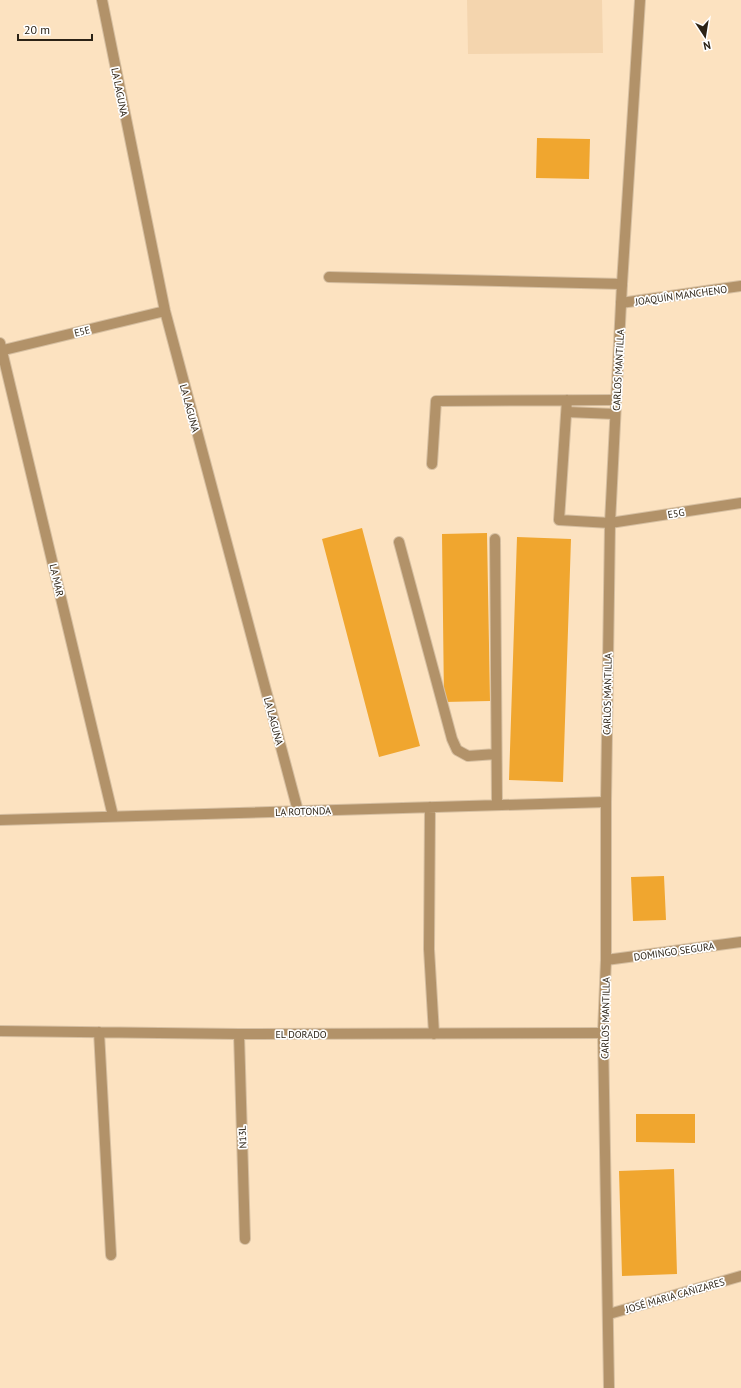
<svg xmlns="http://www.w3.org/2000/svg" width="741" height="1388" font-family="'PT Sans',sans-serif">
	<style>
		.built { fill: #f4d5ae }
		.building { fill: #f0a62f }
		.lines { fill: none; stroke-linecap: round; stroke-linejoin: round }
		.service-casing { stroke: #d6bfa1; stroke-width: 12 }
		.minor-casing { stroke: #d6bfa1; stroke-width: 12 }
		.tertiary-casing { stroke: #d6bfa1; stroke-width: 12 }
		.service { stroke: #b29269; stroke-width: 10 }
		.minor { stroke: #b29269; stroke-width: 10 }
		.tertiary { stroke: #b29269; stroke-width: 10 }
		.labels { text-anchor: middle; stroke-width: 3.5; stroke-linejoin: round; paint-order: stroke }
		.street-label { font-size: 10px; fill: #2b2215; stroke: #fff }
	</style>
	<rect width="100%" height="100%" fill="#fce2c0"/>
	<path class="built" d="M467,0H602L603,53L468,54Z"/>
	<path class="building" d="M537,138L590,139L589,179L536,178Z
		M362,528L420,746L379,757L322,539Z
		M487,533L490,701L444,702L442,534Z
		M517,537L571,539L563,782L509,780Z
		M664,876L666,920L633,921L631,877Z
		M636,1114H695V1143L636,1142Z
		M674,1169L677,1274L622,1276L619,1171Z"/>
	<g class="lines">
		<defs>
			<path id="service" d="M329,277L622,284
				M567,400L559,520L610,523
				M567,412L615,414
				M432,464L436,401L616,400"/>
			<path id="minor" d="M102,0L165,311L298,811
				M621,303L741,286
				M0,343L113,816
				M0,351L165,311
				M610,523L741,503
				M495,539L497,805
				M399,542L452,739L457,750L468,756L496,754
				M430,807L429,949L434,1034
				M0,820L606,802
				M606,960L741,942
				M0,1031L239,1034L603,1033
				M99,1032L111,1255
				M239,1034L245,1239
				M609,1314L741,1276"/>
			<path id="tertiary" d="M609,1388L603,1033L606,960V802L610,523L622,284L640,0"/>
		</defs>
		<use href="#service" class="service-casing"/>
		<use href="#minor" class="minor-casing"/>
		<use href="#tertiary" class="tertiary-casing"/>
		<use href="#service" class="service"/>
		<use href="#minor" class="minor"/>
		<use href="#tertiary" class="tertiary"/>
	</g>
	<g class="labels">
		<g class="street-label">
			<text transform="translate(120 92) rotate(79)" y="4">LA LAGUNA</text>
			<text transform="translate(681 295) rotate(-8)" y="4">JOAQUÍN MANCHENO</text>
			<text transform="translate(82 331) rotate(-14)" y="4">E5E</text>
			<text transform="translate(618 370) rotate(-87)" y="4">CARLOS MANTILLA</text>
			<text transform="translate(190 408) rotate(75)" y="4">LA LAGUNA</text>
			<text transform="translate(676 513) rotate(-9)" y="4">E5G</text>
			<text transform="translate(57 580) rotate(77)" y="4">LA MAR</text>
			<text transform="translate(607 694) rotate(-89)" y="4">CARLOS MANTILLA</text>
			<text transform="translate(274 721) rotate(75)" y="4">LA LAGUNA</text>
			<text transform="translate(303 811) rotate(-2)" y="4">LA ROTONDA</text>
			<text transform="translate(674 951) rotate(-8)" y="4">DOMINGO SEGURA</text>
			<text transform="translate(605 1018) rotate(-89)" y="4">CARLOS MANTILLA</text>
			<text x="301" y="1038">EL DORADO</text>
			<text transform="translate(242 1137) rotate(-92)" y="4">N13L</text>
			<text transform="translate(675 1295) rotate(-16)" y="4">JOSÉ MARIA CAÑIZARES</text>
		</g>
	</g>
	<g transform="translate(705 36) rotate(168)" stroke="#ffffff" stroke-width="3" paint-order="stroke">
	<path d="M0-3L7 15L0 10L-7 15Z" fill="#2b2215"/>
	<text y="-6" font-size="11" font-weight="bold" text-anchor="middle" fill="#2b2215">N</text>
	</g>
	<path d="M18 34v6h74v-6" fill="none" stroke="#2b2215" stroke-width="2"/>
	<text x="24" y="34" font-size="12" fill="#2b2215" stroke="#ffffff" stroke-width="3" paint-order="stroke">20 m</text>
</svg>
